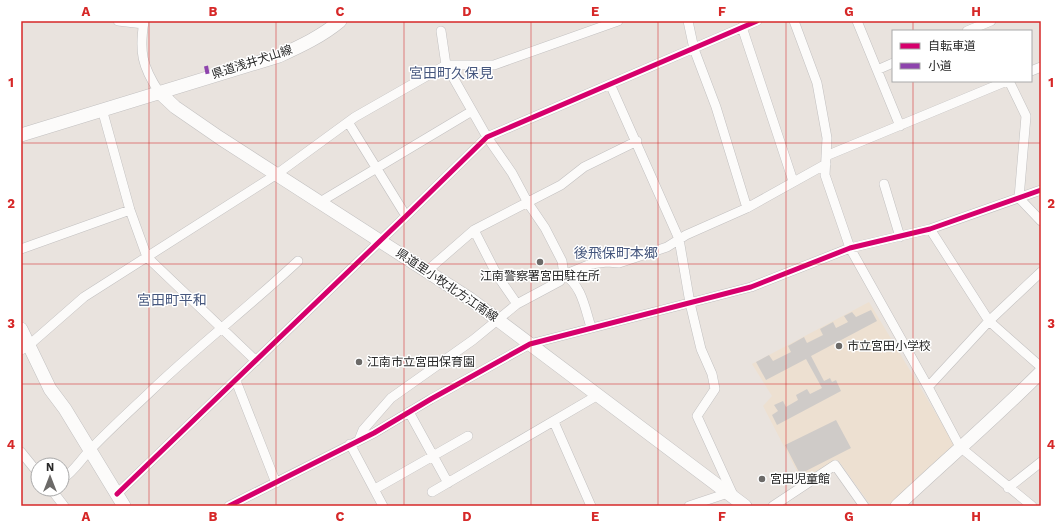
<svg xmlns="http://www.w3.org/2000/svg" width="1062" height="527" font-family="'Work Sans','Noto Sans JP',sans-serif">
	<style>
		.education { fill: #ede0d1 }
		.building { fill: #cfcbc8 }
		.lines { fill: none; stroke-linecap: round; stroke-linejoin: round }
		.street-casing { stroke: #c2c0c0; stroke-width: 10 }
		.secondary-casing { stroke: #c2c0c0; stroke-width: 14 }
		.street { stroke: #fcfbfa; stroke-width: 9 }
		.secondary { stroke: #fcfbfa; stroke-width: 13 }
		.quiet { stroke: #8e44ad; stroke-width: 4; stroke-dasharray: 8 4; stroke-linecap: butt }
		.cycleway-casing { stroke: #fff; stroke-width: 8 }
		.cycleway { stroke: #d6006c; stroke-width: 5 }
		.grid { fill: none; stroke: #d62828; stroke-width: 1; stroke-opacity: 0.55 }
		.poi-dot { fill: #6c6a68; stroke: #fff; stroke-width: 1.5 }
		.labels { text-anchor: middle; stroke-width: 3; stroke-linejoin: round; paint-order: stroke }
		.street-label { font-size: 12px; fill: #292929; stroke: #fff }
		.poi-label { font-size: 12px; fill: #292929; stroke: #fff; text-anchor: start }
		.quarter-label { font-size: 14px; fill: #46577e; stroke: #fff }
		.neatline { fill: none; stroke: #d62828; stroke-width: 1.5 }
		.grid-label { font-size: 13px; text-anchor: middle; font-weight: bold; fill: #d62828 }
	</style>
	<rect width="100%" height="100%" fill="#e9e3de"/>
	<path class="education" d="M869,302L956,447L893,506H871L838,460L801,479L763,406L772,396L752,364Z"/>
	<path class="building" d="M871,310L877,321L811,356L824,381L830,378L832,382L836,380L841,391L777,425L772,415L778,411L774,405L783,401L786,407L798,400L796,395L807,389L810,394L822,388L806,359L766,380L756,362L769,355L773,361L791,352L788,346L804,337L807,343L823,335L820,329L833,322L836,328L848,322L844,316L852,312L856,317Z
		M836,420L851,448L800,474L785,445Z"/>
	<g class="lines">
		<defs>
			<path id="street" d="M118,21L144,24
				M144,21C139,52 142,66 159,92
				M688,21L694,49L716,107L747,208
				M794,21L817,83L827,138L825,175L850,248L928,387L960,447L1032,506
				M857,21L900,126
				M742,27L793,181
				M441,31L446,65L487,137L512,173L528,203L545,228L562,261L564,275C582,285 585,309 591,327
				M967,31L991,21
				M877,70L893,63
				M1031,71L1041,67
				M1009,81L1026,116L1019,198L1041,221
				M610,84L679,239L690,303L701,349L712,374L715,389L697,416L734,497
				M102,109L130,210L147,257L256,361
				M348,122L406,216
				M826,156L1007,81
				M884,184L900,237
				M320,202L472,111
				M930,229L989,321L1041,367
				M21,249L130,210
				M428,270L474,230
				M517,304L497,275L474,230L561,185L584,167L637,141
				M21,350L28,346L84,297L277,174L355,117L446,65H494L618,21
				M236,381L276,483
				M928,387L989,321L1041,272
				M409,412L448,483
				M554,422L591,506
				M359,440L363,430L391,398L473,340L517,304L560,281L564,275L591,264L607,262L619,263L667,247L686,235L747,208L826,164
				M350,444L383,506
				M21,452L38,473
				M62,479C74,472 81,459 91,449C110,429 130,411 150,392C198,346 250,306 298,261
				M1008,488L1041,462
				M51,489L64,506
				M375,489L468,436
				M432,492L598,395
				M117,494L406,216L487,137L757,21
				M229,506L374,433L431,399L530,344L751,287L850,248L930,229L1041,190
				M689,506L728,493
				M773,506L835,465L864,506"/>
			<path id="secondary" d="M159,92L175,107L220,138L470,299L745,506
				M21,135L279,56C301,46 322,36 340,21
				M21,329L50,389L65,409L124,506
				M897,506C945,461 995,418 1041,372"/>
		</defs>
		<use href="#street" class="street-casing"/>
		<use href="#secondary" class="secondary-casing"/>
		<use href="#street" class="street"/>
		<use href="#secondary" class="secondary"/>
		<path class="quiet" d="M206,66L208,76"/>
		<defs>
			<path id="cycleway" d="M117,494L406,216L487,137L757,21
				M229,506L374,433L431,399L530,344L751,287L850,248L930,229L1041,190"/>
		</defs>
		<use href="#cycleway" class="cycleway-casing"/>
		<use href="#cycleway" class="cycleway"/>
	</g>
	<path class="grid" d="M149,21V506M276,21V506M404,21V506M531,21V506M658,21V506M786,21V506M913,21V31M913,81V506M21,143H1041M21,264H1041M21,384H1041"/>
	<g class="poi-dot">
		<circle cx="540" cy="262" r="4"/>
		<circle cx="839" cy="346" r="4"/>
		<circle cx="359" cy="362" r="4"/>
		<circle cx="762" cy="479" r="4"/>
	</g>
	<g class="labels">
		<g class="street-label">
			<text transform="translate(252 62) rotate(-18)" y="4">県道浅井犬山線</text>
			<text transform="translate(447 285) rotate(34)" y="4">県道里小牧北方江南線</text>
		</g>
		<g class="poi-label">
			<text x="540" y="280" text-anchor="middle">江南警察署宮田駐在所</text>
			<text x="847" y="350">市立宮田小学校</text>
			<text x="367" y="366">江南市立宮田保育園</text>
			<text x="770" y="483">宮田児童館</text>
		</g>
		<g class="quarter-label">
			<text x="451" y="78">宮田町久保見</text>
			<text x="616" y="258">後飛保町本郷</text>
			<text x="172" y="305">宮田町平和</text>
		</g>
	</g>
	<rect width="1062" height="527" fill="none" stroke="#ffffff" stroke-width="44"/>
	<rect x="892" y="30" width="140" height="52" fill="#ffffff" stroke="#a9a9a9"/>
	<rect x="900" y="43" width="20" height="6" fill="#d6006c" stroke="#a9a9a9"/>
	<text x="928" y="50" font-size="12" fill="#292929">自転車道</text>
	<rect x="900" y="63" width="20" height="6" fill="#8e44ad" stroke="#a9a9a9"/>
	<text x="928" y="70" font-size="12" fill="#292929">小道</text>
	<g transform="translate(50 477)"><circle r="19" fill="#ffffff" stroke="#a9a9a9"/>
	<path d="M0-3L7 15L0 10L-7 15Z" fill="#6c6a68"/>
	<text y="-6" font-size="11" font-weight="bold" text-anchor="middle" fill="#292929">N</text>
	</g>
	<rect x="22" y="22" width="1018" height="483" class="neatline"/>
	<g class="grid-label">
		<text x="86" y="16">A</text>
		<text x="213" y="16">B</text>
		<text x="340" y="16">C</text>
		<text x="467" y="16">D</text>
		<text x="595" y="16">E</text>
		<text x="722" y="16">F</text>
		<text x="849" y="16">G</text>
		<text x="976" y="16">H</text>
		<text x="11" y="87">1</text>
		<text x="1051" y="87">1</text>
		<text x="11" y="208">2</text>
		<text x="1051" y="208">2</text>
		<text x="11" y="328">3</text>
		<text x="1051" y="328">3</text>
		<text x="11" y="449">4</text>
		<text x="1051" y="449">4</text>
		<text x="86" y="521">A</text>
		<text x="213" y="521">B</text>
		<text x="340" y="521">C</text>
		<text x="467" y="521">D</text>
		<text x="595" y="521">E</text>
		<text x="722" y="521">F</text>
		<text x="849" y="521">G</text>
		<text x="976" y="521">H</text>
	</g>
</svg>
